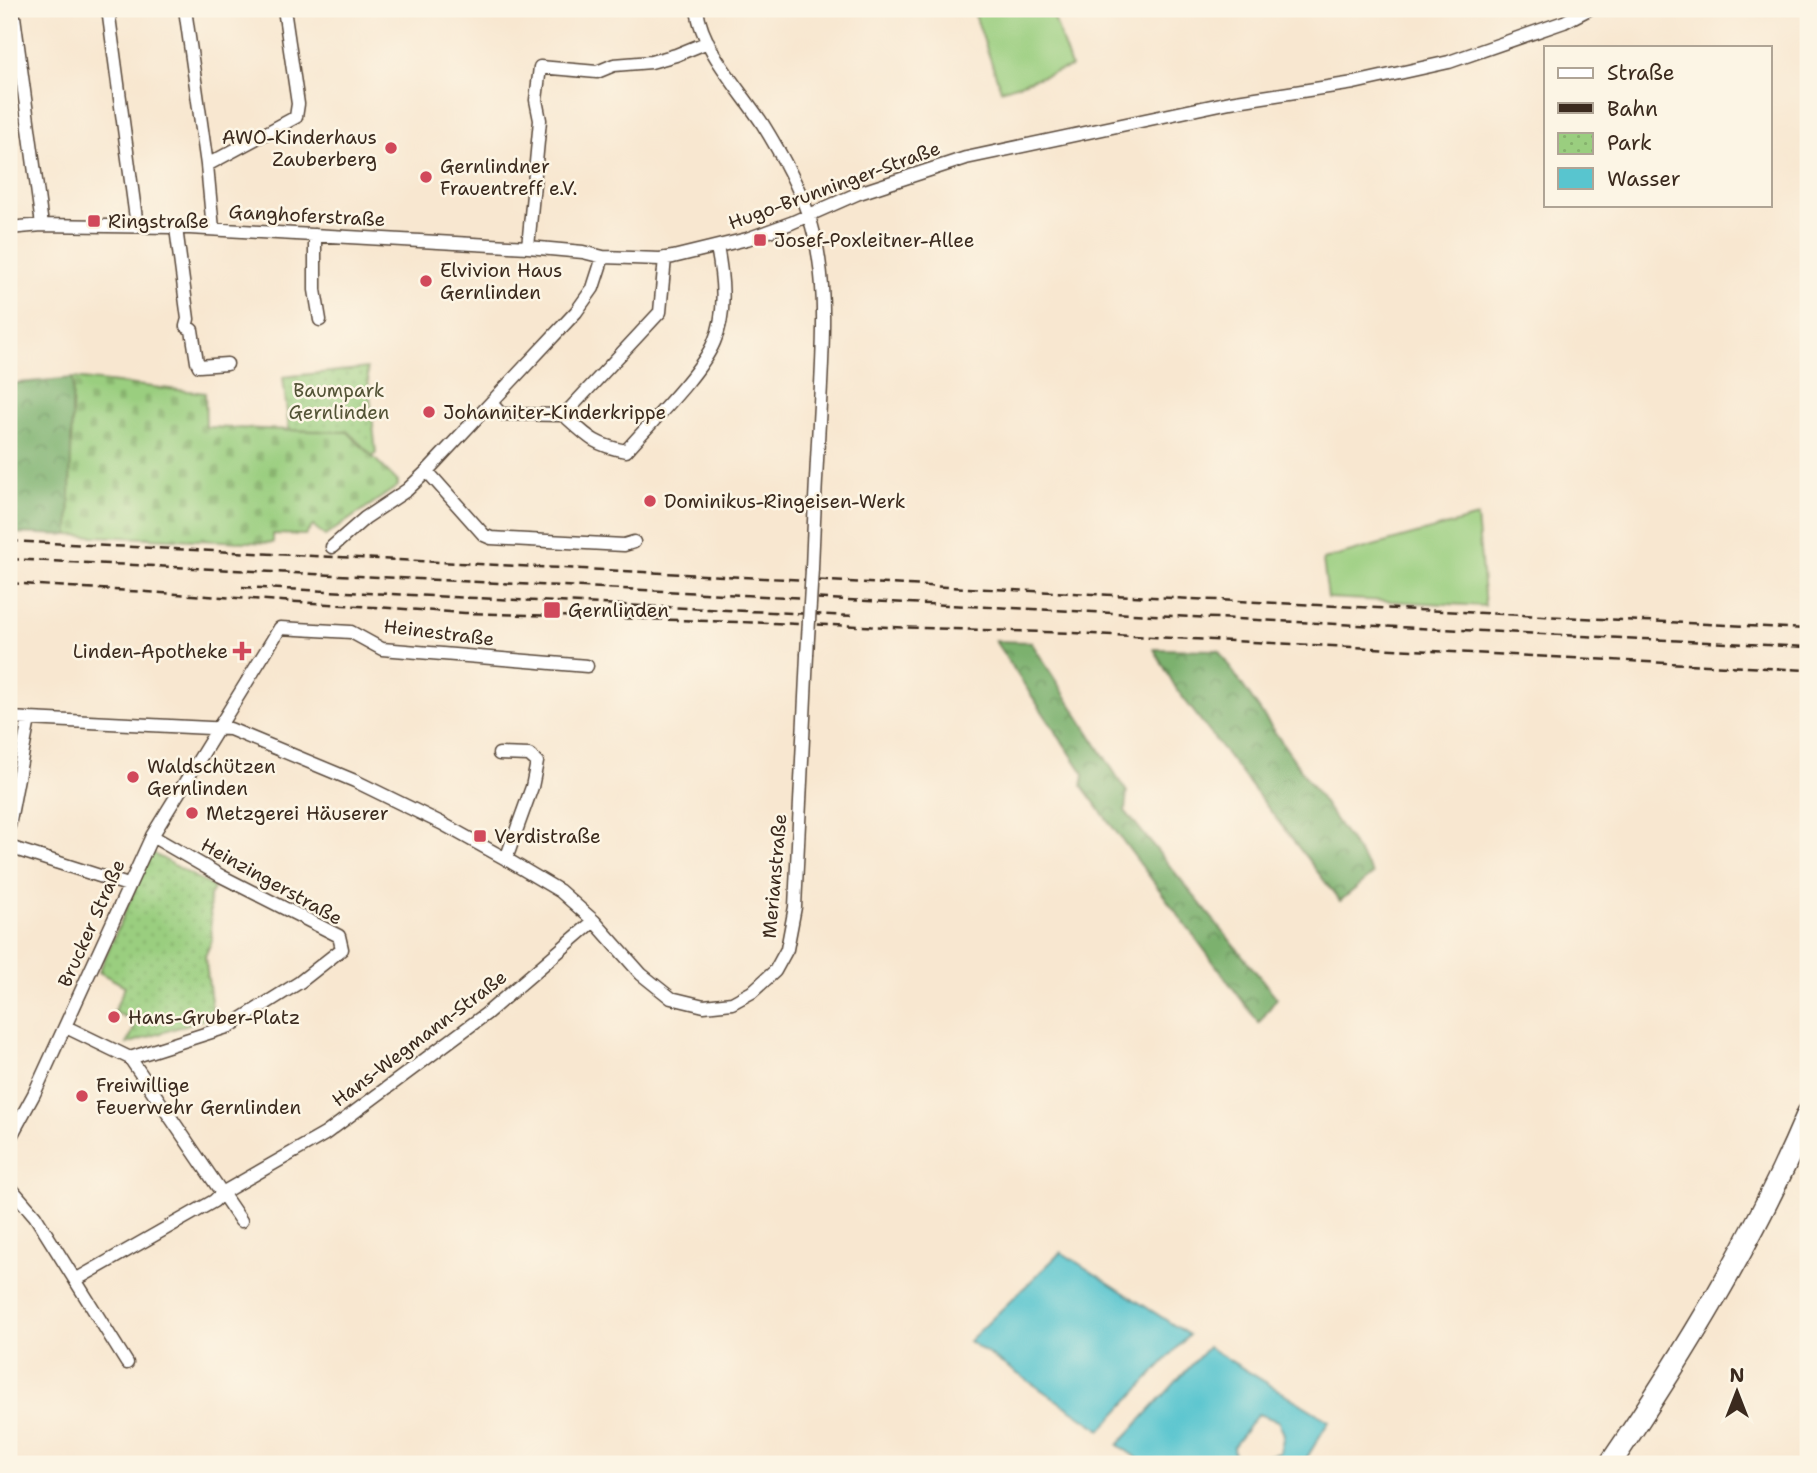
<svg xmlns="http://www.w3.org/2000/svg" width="1817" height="1473" font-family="'Shantell Sans',sans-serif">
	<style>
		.grass { fill: #9ace7f; stroke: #6a7c4e; stroke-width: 2 }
		.forest { fill: url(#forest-crowns); stroke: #5b6e46; stroke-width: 2 }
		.cemetery { fill: url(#cemetery-stones); stroke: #6a7c4e; stroke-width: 2 }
		.park { fill: url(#park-dots); stroke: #6a7c4e; stroke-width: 2 }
		.water { fill: #58c5cf; stroke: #4a7876; stroke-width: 2; fill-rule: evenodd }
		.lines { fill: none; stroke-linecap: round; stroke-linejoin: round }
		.street-casing { stroke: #574639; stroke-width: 15 }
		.highway-casing { stroke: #574639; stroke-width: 24 }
		.street { stroke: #fff; stroke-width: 12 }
		.highway { stroke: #fff; stroke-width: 21 }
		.rail { stroke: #3b2a1e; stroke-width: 2.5; stroke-dasharray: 10 5; stroke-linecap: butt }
		.street-bridge-casing { stroke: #574639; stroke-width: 15; stroke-linecap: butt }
		.street-bridge { stroke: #fff; stroke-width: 12 }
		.poi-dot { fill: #d1495b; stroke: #fcf5e5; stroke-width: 2.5 }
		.labels { text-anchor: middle; stroke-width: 5; stroke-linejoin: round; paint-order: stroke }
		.poi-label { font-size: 19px; fill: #3b2a1e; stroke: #fcf5e5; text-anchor: start }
		.street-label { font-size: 19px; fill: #3b2a1e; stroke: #fcf5e5 }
		.park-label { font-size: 19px; fill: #535336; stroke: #fcf5e5 }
	</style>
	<defs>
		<pattern id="forest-crowns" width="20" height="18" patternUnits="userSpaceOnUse" patternTransform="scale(1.75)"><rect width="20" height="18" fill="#7bb16e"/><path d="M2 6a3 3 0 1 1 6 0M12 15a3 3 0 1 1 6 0" fill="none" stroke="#66905a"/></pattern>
		<pattern id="cemetery-stones" width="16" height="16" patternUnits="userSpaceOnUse" patternTransform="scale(1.75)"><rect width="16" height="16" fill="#9ace7f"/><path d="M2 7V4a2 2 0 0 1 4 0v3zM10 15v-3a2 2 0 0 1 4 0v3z" fill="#86b16d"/></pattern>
		<pattern id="park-dots" width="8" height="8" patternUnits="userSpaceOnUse" patternTransform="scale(1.75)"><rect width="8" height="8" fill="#9ace7f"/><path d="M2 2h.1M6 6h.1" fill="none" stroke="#86b16d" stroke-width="1.8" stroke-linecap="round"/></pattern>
	</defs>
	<rect width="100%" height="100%" fill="#fcf5e5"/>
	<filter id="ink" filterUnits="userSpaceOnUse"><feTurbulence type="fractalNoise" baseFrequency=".0143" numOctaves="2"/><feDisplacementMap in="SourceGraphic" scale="14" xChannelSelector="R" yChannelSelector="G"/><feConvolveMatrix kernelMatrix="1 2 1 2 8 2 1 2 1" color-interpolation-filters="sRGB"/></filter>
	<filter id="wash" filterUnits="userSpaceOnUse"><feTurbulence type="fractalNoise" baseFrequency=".00686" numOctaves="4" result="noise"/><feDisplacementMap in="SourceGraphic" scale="28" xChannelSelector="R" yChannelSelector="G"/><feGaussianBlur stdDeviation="1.57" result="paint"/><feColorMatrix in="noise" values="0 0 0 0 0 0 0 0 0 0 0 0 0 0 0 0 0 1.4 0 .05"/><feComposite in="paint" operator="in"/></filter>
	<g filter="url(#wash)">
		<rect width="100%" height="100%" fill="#f8e7d0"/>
		<path class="grass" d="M973,9H1051L1071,67L1001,90Z
			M1477,517L1485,606L1328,598L1323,560Z"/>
		<path class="forest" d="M73,378L69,535L9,533V384Z
			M995,641L1031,642L1127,792L1125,811L1277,998L1259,1023L1082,786L1084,774Z
			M1154,649L1218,650L1373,874L1340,901L1177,690Z"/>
		<path class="cemetery" d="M73,378L205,393L206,427L348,432L398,482V486L325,536L313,526L305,535L273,534V543L69,535Z"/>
		<path class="park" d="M367,368L376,453L373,457L348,432L289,430L283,377Z
			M151,852L214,888L209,897L212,940L205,956L213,1016L127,1044L137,1022L114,1012L125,986L99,972Z"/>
		<path class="water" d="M1061,1252L1189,1335L1101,1430L969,1341Z
			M1208,1347L1329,1421L1303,1464H1146L1118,1445ZM1258,1414L1278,1421L1284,1434L1280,1453L1249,1460L1234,1456L1233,1447Z"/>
	</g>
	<g filter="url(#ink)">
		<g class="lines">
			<defs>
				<path id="street" d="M13,9L42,225
					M108,9L137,226
					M185,9L207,165L213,229
					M697,9C701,48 741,91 762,123C780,152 797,182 808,214C829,272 823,343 820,404C817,459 814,514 812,569
					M207,165L296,117L298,104L284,9
					M9,228L42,225L172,227L528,247L583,252L603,257L660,259L673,257L747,239L791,223L859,193L966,158L1230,102L1354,83L1449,62L1564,22L1589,9
					M176,228L188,319L186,326L192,330L197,362L199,366L227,364
					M315,235V290L320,320
					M528,247L540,120L536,100L540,67L597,72L614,65L651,62L676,55L708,42
					M491,403L501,414L564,415L660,312L665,258
					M564,415C588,437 594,445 626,451C651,422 700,375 714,342C727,313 723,278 717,247
					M427,471L484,535L491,538L624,545L634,542
					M332,547L365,518L407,490L427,471L576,312L593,288L603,257
					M9,718L230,729L355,781L441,823L506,859L560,891L594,921L641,974L671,998L704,1006L732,1003L752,992L775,971L787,949L795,907L807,655
					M499,754L529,755L537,762L532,787L506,859
					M9,826L29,719
					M9,847L128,885
					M66,1027L130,1058L241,1221
					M130,1058L230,1026L300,982L342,949L339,936L221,876L152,836
					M9,1140L34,1094L152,836L280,628L351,632L382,649L587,666
					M9,1186L35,1216L127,1363
					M77,1279L214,1201L222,1193L325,1134L486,1014L594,921"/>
				<path id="highway" d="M1610,1464C1685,1353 1756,1237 1808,1113"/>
			</defs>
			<use href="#street" class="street-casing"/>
			<use href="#highway" class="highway-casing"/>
			<use href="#street" class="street"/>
			<use href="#highway" class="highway"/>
			<path class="rail" d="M9,541L1808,629
				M9,559L1808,647
				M9,583L465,613L1074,633L1808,670
				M242,587L854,616"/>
			<defs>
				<path id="street-bridge" d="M807,655L812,569"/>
			</defs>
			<use href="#street-bridge" class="street-bridge-casing"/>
			<use href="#street-bridge" class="street-bridge"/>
		</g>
	</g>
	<g class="poi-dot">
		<circle cx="391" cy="148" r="7"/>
		<circle cx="426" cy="177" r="7"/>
		<rect x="87" y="214" width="14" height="14" rx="3.5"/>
		<rect x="753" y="233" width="14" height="14" rx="3.5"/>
		<circle cx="426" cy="281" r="7"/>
		<circle cx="429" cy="412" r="7"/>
		<circle cx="650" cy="501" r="7"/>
		<rect x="543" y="601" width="18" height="18" rx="3.5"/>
		<path d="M238.5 640.5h7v7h7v7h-7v7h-7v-7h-7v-7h7z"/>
		<circle cx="133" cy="777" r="7"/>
		<circle cx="192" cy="813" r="7"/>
		<rect x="473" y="829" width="14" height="14" rx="3.5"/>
		<circle cx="114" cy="1017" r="7"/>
		<circle cx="82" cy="1096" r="7"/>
	</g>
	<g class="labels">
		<g class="poi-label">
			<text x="377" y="144" text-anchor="end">AWO-Kinderhaus<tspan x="377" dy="22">Zauberberg</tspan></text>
			<text x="440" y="173">Gernlindner<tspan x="440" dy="22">Frauentreff e.V.</tspan></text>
			<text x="108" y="228">Ringstraße</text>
			<text x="774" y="247">Josef-Poxleitner-Allee</text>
			<text x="440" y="277">Elvivion Haus<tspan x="440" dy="22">Gernlinden</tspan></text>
			<text x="443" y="419">Johanniter-Kinderkrippe</text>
			<text x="664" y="508">Dominikus-Ringeisen-Werk</text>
			<text x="568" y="617">Gernlinden</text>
			<text x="228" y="658" text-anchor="end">Linden-Apotheke</text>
			<text x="147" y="773">Waldschützen<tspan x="147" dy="22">Gernlinden</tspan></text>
			<text x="206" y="820">Metzgerei Häuserer</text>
			<text x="494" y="843">Verdistraße</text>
			<text x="128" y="1024">Hans-Gruber-Platz</text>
			<text x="96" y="1092">Freiwillige<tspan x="96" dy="22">Feuerwehr Gernlinden</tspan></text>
		</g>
		<g class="street-label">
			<text transform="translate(834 185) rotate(-20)" y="7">Hugo-Brunninger-Straße</text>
			<text transform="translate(307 215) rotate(3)" y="7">Ganghoferstraße</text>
			<text transform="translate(439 632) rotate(7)" y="7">Heinestraße</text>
			<text transform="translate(774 876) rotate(-85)" y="7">Merianstraße</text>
			<text transform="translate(272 881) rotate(29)" y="7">Heinzingerstraße</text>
			<text transform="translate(91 923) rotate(-66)" y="7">Brucker Straße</text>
			<text transform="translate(419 1038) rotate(-37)" y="7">Hans-Wegmann-Straße</text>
		</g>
		<g class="park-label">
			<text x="339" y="397">Baumpark<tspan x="339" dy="22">Gernlinden</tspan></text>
		</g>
	</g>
	<rect width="1817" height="1473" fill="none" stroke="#fcf5e5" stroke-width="35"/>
	<rect x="1544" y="46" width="228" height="161" fill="#fcf5e5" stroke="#afa495" stroke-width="2"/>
	<rect x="1558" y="68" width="35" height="10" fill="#ffffff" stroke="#afa495" stroke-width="2"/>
	<text x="1607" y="80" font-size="21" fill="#3b2a1e">Straße</text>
	<rect x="1558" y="103" width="35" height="10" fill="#3b2a1e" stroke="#afa495" stroke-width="2"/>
	<text x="1607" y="116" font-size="21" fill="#3b2a1e">Bahn</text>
	<rect x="1558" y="133" width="35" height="21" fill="url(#park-dots)" stroke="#afa495" stroke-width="2"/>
	<text x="1607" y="150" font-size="21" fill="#3b2a1e">Park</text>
	<rect x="1558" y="168" width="35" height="21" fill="#58c5cf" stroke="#afa495" stroke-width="2"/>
	<text x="1607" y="186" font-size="21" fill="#3b2a1e">Wasser</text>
	<g transform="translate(1737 1392)" stroke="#fcf5e5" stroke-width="5" paint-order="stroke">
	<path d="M0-5L12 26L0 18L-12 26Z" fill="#3b2a1e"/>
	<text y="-10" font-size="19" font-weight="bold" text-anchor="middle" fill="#3b2a1e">N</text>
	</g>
</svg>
